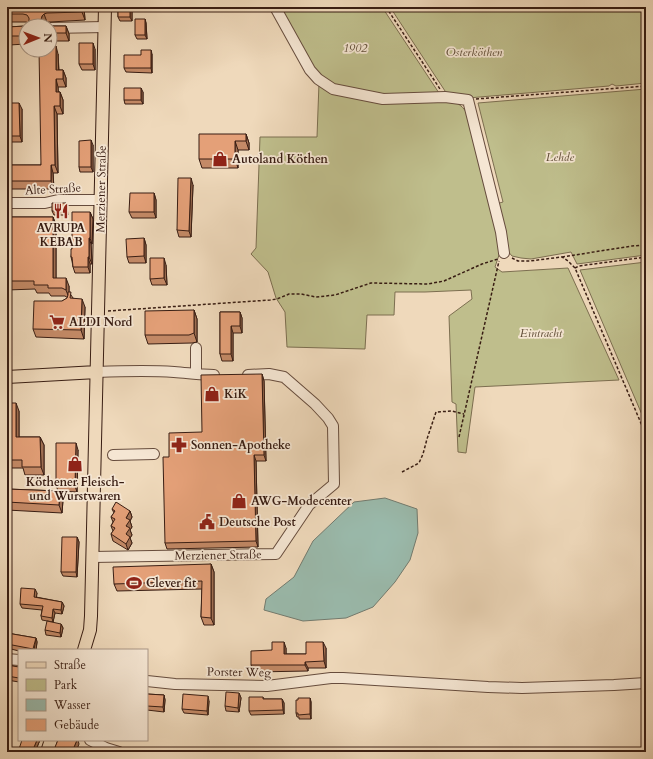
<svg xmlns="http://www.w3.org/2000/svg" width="653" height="759" font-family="Cardo,serif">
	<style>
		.green { fill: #bfbe8c; stroke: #7c6e50 }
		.water { fill: #9abaac; stroke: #737b6f }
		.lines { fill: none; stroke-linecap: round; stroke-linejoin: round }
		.minor-casing { stroke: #664c3d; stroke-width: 12 }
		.major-casing { stroke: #381d13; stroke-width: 14 }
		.path { stroke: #381d13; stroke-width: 1.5; stroke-dasharray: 3 2; stroke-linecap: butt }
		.minor { stroke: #f5e6d3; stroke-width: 10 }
		.major { stroke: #efd9bb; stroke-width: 12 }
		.wall { fill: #c48a67; stroke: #381d13 }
		.shaded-wall { fill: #a07054; stroke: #381d13 }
		.building { fill: #e4a078; stroke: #381d13 }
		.labels { text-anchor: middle; stroke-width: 3.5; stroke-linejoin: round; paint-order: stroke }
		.park-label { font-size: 12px; font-style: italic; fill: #604d37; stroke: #f5e6d3 }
		.poi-label { font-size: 12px; font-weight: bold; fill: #381d13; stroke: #f5e6d3; text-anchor: start }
		.street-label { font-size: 12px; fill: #381d13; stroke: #f5e6d3 }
	</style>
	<rect width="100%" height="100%" fill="#efd9bb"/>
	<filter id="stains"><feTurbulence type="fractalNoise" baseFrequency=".005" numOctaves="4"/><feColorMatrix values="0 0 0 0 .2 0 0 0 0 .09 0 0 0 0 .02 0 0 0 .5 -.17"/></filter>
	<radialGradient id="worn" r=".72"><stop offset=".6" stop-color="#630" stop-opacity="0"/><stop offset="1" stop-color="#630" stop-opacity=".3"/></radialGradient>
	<path class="green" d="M280,7H382L439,93L384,94L335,85L320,76L313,67Z
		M390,7H646V83L616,86L612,84L609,86L468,98L447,94Z
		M319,83L333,91L449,100C462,104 465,109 471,121L501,249L495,267L502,272L568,268L619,380L475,387L466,453L458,452L456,404L452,402L449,316L472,299L471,290L425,292H395L394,315H367L365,349L287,347L285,312L276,298L268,272L251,254L256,248L260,137H317Z
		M646,89V255L577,264L571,252L531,259L521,258L512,256L506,249L496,204L503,202L478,103Z
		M646,262V424L580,270Z"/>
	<path class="water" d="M385,498L417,509L418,533L410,560L395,582L373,607L346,618L303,621L264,610L266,599L294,577L313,541L354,502Z"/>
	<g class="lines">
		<defs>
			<path id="minor" d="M275,7L310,70L318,79L333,89L383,99L445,97L468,100L501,232L504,253
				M50,28L105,27
				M7,203H45L58,200H101
				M196,348V374
				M97,372C122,371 148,370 174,372C188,373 201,375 214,375
				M113,455L154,454
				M93,557L276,554L309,505L334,484L333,426L328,418L315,404L284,377L269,374L248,375
				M7,659L19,660
				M147,681L175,684L267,686L331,678H343L488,687L522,688L614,685L646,683
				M90,740L106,748L119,752"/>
			<path id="major" d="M7,377L97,372
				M84,650L90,630L91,616L105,7
				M47,752L51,740"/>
		</defs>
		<use href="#minor" class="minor-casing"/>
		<use href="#major" class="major-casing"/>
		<path class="path" d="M386,7L440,89
			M476,99L646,86
			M562,257L632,246L646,245
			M512,258L518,261H530L562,257L568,261L575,268L646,435
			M575,268L579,266L646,257
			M108,311L270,300L277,299L289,294H301L316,297L335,295L371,283L428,284L444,281L482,264L498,259
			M459,437L499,261
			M402,472L419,463L423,454L427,439L436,412L452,411L464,414"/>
		<use href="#minor" class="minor"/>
		<use href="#major" class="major"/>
	</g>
	<path class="wall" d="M7,7H84L85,20L50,22H47L45,25L29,23L26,22H7Z
		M118,7H134V10H132V21H120L118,17Z
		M145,19L146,23L147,39H137L135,35Z
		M26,26V44L9,45L7,38V27Z
		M50,26H66L69,34V41H50Z
		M95,49V70H82L79,64Z
		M58,54L59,70H63L66,78V87H58V92H60L63,100V114H57L58,173H53L54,189H9L7,183V165H41Z
		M152,54V73L126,72L124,68L141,55Z
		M143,92V104H125L124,100Z
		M7,103L22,109V142H8L7,140Z
		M246,134L249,143V150H238V168H202L199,159Z
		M93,145V172H80L79,167Z
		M193,185L191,237H179L177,230Z
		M154,193L156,200V218H132L129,212Z
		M7,201L10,210V217H53L56,225V278L69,286V292L73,298L85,307L84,339L36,337L33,329L62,301L68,298L65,296H51L49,293H37L35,289L7,290Z
		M66,203L67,207L68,215H54L52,211Z
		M90,212L93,219L92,244H91L92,264H90V273H75L73,267L72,261L71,257L72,249Z
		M144,238L146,245V263H129L127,257Z
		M166,265L167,285H152L150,279Z
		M194,310L197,319V342L192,343L148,344L145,335Z
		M220,312H240L242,318V333H233V361H222L220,354Z
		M262,374L264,381L266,461H256L258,547L167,549L165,543L202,432Z
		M7,403L19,411V437H40L44,445V475H25L23,468H7Z
		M78,450L77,492L60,491L63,500L62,513L7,510V489L58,491L56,485Z
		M112,509L130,511L132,517L130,521L132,527L130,530L132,535L130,538L132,543L128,550L113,541L111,534L113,531L111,526L113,522L111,517L114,513Z
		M77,537L79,542L77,577L63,576L61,572Z
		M211,564L214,572V625H204L201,617L202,589L117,591L114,584Z
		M37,593L36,597L62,602L64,606L62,614L55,613L53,622L42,620L41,616L42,610L22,608L20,604Z
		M61,624L63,628L61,637L46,635L45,630Z
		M7,633L36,638L37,642L36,650H19V651L7,648Z
		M286,648V654H306L326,648V668H308V671L254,672L251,665L272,650Z
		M7,665L19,667V682L7,680Z
		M239,693L241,698L239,712L226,711L225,706Z
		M147,694L164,695L165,700L164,712L147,710Z
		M263,697L264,699H282L284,703V714L251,715L249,711Z
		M310,698L311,702V719H299V717H297L296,713Z
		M209,701L208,715L184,713L182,709Z
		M40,740L35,752H20L19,749Z"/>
	<path class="shaded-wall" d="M82,7H84L85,20L82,12Z
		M130,7L132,10V21L130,17Z
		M44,14L47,22L45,25L44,26L41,20L42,16Z
		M145,19L146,23L147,39L145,35Z
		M66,26L69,34V41L66,33Z
		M93,43L95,49V70L93,64Z
		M56,46L58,54L59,78L56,70Z
		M151,50L152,54V73L151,68Z
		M63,70L66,78V87L63,79Z
		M56,79L58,87L59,100L56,92Z
		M141,88L143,92V104L141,100Z
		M60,92L63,100V114L60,106Z
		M19,103L22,109V142L20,136Z
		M54,106L57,114L58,173L55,165Z
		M246,134L249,143V150L246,141Z
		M91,140L93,145V172L91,167Z
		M235,141L238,150V168L235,159Z
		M51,165L53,173L54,189L51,181Z
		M191,178L193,185L191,237L189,231Z
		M154,193L156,200V218L154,212Z
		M7,201L10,210V226L7,217Z
		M66,203L67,207L68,215L66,210Z
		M90,212L93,219L92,244L90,238Z
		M53,217L56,225V286L53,278Z
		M89,238L91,244L92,264L89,257Z
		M144,238L146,245V263L144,256Z
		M88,257L90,264V273L88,267Z
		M164,258L166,265L167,285L164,278Z
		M66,278L69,286V298L66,290Z
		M82,299L85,307L84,339L81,330Z
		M194,310L197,319V342L194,333Z
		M240,312L242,318V333L240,326Z
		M231,326L233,333V361L231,354Z
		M262,374L264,381L266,461L264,455Z
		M16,403L19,411V446L16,437Z
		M40,437L44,445V475L41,467Z
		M76,443L78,450L77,492L75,486Z
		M254,455L256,461L258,547L256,541Z
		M60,491L63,500L62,513L59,505Z
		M130,511L132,517L130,521L132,527L130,530L132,535L130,538L132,543L128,550L126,544V518Z
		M77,537L79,542L77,577L76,572Z
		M211,564L214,572V625L211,618Z
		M35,589L37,593L36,601L34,597Z
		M62,602L64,606L62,614L61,610Z
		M53,609L55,613L53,622L52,618Z
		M61,624L63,628L61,637L60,633Z
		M36,638L37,642L36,650H34Z
		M284,642L286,648V661L284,654Z
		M323,642L326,648V668L324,661Z
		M305,662L308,668V671L305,665Z
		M239,693L241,698L239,712L238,708Z
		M164,695L165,700L164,712L163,707Z
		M208,696L209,701L208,715L207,711Z
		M310,698L311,702V719L310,714Z
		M282,699L284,703V714L283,710Z
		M37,740H40L35,752H32Z
		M77,740H78L79,744L76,752H72Z"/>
	<path class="building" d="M7,7H82V12L47,13L44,14L42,16L41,20L44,25L46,26H26L29,24V18L27,15L23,14H7Z
		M118,7H130V17H118Z
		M135,19H145V35H135Z
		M26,26V36H7V27Z
		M50,26H66V33H50Z
		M79,43H93V64H79Z
		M50,46H56V70H63V79H56V92H60V106H54L55,165H51V181H7V165H41L39,50H50Z
		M141,50H151V68H124V55H141Z
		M124,88H141V100H124Z
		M7,103H19L20,136H7Z
		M199,134H246V141H235V159H199Z
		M91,140V167H79V141Z
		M178,178H191L189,231L177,230Z
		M130,193H154V212H129Z
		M52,203H66V210L52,211Z
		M7,205V217H53V278H66V290L62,288H48V285H34V281H7Z
		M72,212H90V238H89V257H88V267H73L72,257H71V249H72Z
		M144,238V256L127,257L126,239Z
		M150,258H164V278L150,279Z
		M68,292H71L70,298L82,299L81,330L33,329L34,301H62L67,298L68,295Z
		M194,310V333L189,335H145V311Z
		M220,312H240V326H231V354H220Z
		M262,374L264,455H254L256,541L165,543L163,457H169V433L202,432L201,375Z
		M7,403H16V437H40L41,467H22V460H7Z
		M56,443H76L75,486L56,485Z
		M7,489L60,491L59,505L7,502Z
		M116,502L130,511L126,518L130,520L126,526L130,528L126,534L130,537L126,544L111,534L115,528L111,526L115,519L111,517L115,511L112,509Z
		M62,537H77L76,572H61Z
		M211,564V618L201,617L202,581L114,584L113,567Z
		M21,588L35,589L34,597L62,602L61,610L53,609L52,618L41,616L43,606L20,604Z
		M47,621L61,624L60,633L45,630Z
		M7,633L36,638L33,649L7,644Z
		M272,642H284V654H306V642H323L324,661L305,662V665H251V651L272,650Z
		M7,665L19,667V678L7,676Z
		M226,692L239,693L238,708L225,706Z
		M147,694L164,695L163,707L147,706Z
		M183,694L208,696L207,711L182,709Z
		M249,697H263V699H282L283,710L249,711Z
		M298,698H310V714L298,715V713H296V700H298Z
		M22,740H37L32,752H27L19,749Z
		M58,740H77L72,752H53Z
		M158,748L169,750L168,752H157Z"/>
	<defs>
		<symbol id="shop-bare" viewBox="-9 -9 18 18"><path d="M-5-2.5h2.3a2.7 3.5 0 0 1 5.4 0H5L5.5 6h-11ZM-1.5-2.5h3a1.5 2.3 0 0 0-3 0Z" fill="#8f2418" stroke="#f5e6d3" stroke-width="2.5" paint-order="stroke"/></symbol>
		<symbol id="restaurant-bare" viewBox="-9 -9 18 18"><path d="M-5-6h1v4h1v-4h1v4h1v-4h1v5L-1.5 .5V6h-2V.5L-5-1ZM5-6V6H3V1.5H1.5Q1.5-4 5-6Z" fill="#8f2418" stroke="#f5e6d3" stroke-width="2.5" paint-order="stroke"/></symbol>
		<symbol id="supermarket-bare" viewBox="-9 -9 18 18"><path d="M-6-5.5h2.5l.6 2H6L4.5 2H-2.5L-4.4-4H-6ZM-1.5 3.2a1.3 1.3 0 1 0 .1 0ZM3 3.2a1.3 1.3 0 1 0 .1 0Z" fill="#8f2418" stroke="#f5e6d3" stroke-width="2.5" paint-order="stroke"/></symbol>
		<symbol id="pharmacy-bare" viewBox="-9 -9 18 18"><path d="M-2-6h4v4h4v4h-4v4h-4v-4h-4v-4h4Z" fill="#8f2418" stroke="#f5e6d3" stroke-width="2.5" paint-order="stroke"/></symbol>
		<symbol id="civic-bare" viewBox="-9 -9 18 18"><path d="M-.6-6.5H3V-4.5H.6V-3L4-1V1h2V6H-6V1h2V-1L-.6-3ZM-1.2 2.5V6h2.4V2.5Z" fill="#8f2418" stroke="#f5e6d3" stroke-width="2.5" paint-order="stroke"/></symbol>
		<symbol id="stadium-bare" viewBox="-9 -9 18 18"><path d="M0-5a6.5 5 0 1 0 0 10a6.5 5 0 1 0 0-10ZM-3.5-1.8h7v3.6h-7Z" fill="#8f2418" stroke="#f5e6d3" stroke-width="2.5" paint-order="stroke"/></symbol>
	</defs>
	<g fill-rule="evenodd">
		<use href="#shop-bare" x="209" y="148" width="22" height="22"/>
		<use href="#restaurant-bare" x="50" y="200" width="22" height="22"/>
		<use href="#supermarket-bare" x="46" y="311" width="22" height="22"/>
		<use href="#shop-bare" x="201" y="383" width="22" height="22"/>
		<use href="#pharmacy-bare" x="168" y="434" width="22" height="22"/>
		<use href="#shop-bare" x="64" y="453" width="22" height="22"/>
		<use href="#shop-bare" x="228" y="490" width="22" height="22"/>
		<use href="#civic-bare" x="196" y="511" width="22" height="22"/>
		<use href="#stadium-bare" x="123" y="572" width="22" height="22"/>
	</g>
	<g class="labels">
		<g class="park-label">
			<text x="355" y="52">1902</text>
			<text x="474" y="56">Osterköthen</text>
			<text x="560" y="161">Lehde</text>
			<text x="541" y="337">Eintracht</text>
		</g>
		<g class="poi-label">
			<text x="232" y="163">Autoland Köthen</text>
			<text x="61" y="232" text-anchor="middle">AVRUPA<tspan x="61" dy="14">KEBAB</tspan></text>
			<text x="69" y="326">ALDI Nord</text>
			<text x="224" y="398">KiK</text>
			<text x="191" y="449">Sonnen-Apotheke</text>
			<text x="75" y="486" text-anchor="middle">Köthener Fleisch-<tspan x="75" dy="14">und Wurstwaren</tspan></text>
			<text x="251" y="505">AWG-Modecenter</text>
			<text x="219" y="526">Deutsche Post</text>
			<text x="146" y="587">Clever fit</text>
		</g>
		<g class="street-label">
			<text transform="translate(53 189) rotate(-3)" y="4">Alte Straße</text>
			<text transform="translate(101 189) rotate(-89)" y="4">Merziener Straße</text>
			<text transform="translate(218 555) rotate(-1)" y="4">Merziener Straße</text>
			<text transform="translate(239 672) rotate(1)" y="4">Porster Weg</text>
		</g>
	</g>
	<rect width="653" height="759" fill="none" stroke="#efd9bb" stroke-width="24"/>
	<rect x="8" y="8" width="637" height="743" fill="none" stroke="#381d13" stroke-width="2"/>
	<rect x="12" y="12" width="629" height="735" fill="none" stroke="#381d13"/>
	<rect x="18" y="649" width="130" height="92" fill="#f5e6d3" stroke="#a99686"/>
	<rect x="26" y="662" width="20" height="6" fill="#efd9bb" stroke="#a99686"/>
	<text x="54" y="669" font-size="12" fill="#381d13">Straße</text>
	<rect x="26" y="679" width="20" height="12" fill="#bfbe8c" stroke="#a99686"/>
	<text x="54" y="689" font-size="12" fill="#381d13">Park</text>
	<rect x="26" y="699" width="20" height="12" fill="#9abaac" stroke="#a99686"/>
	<text x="54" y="709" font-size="12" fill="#381d13">Wasser</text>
	<rect x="26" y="719" width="20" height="12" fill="#e4a078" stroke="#a99686"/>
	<text x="54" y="729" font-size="12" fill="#381d13">Gebäude</text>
	<g transform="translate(38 38) rotate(89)"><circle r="19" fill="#f5e6d3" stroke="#a99686"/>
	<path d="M0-3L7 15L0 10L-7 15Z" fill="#8f2418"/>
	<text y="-6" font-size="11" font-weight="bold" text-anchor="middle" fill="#381d13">N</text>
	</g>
	<rect width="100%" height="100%" filter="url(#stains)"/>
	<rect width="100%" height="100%" fill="url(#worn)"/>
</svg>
